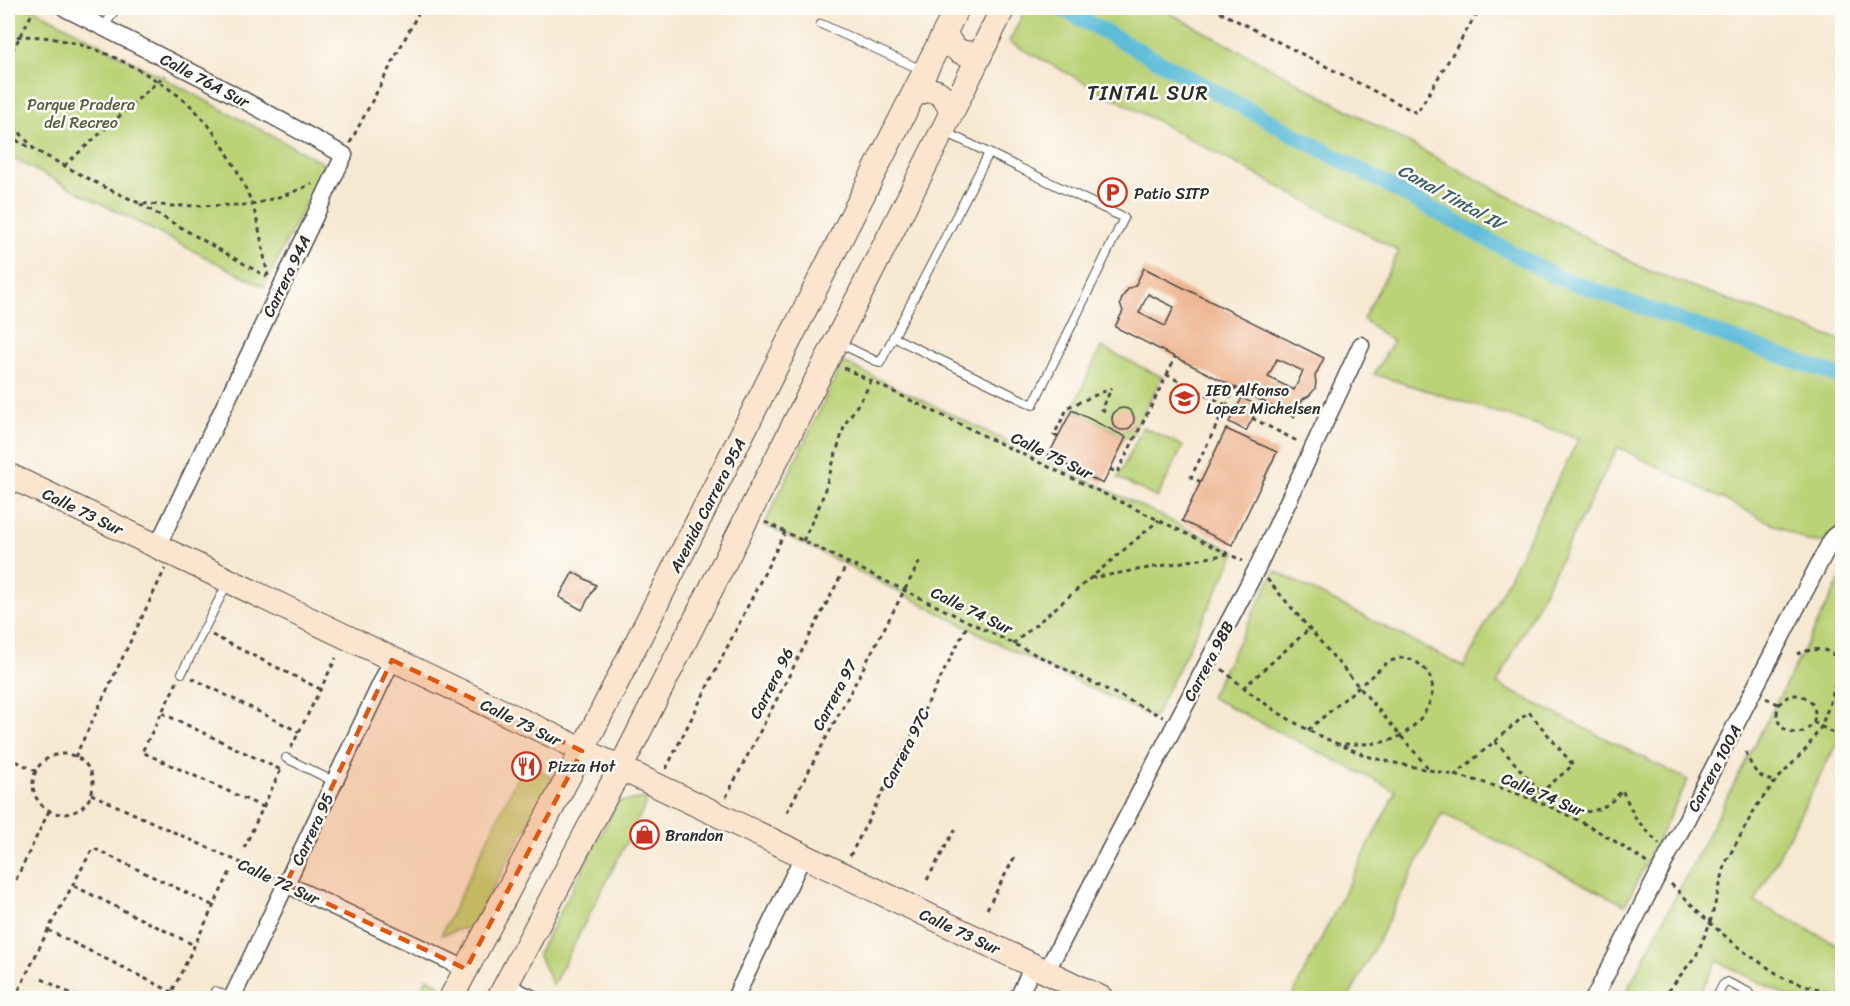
<svg xmlns="http://www.w3.org/2000/svg" width="1850" height="1006" font-family="Sriracha,sans-serif">
	<style>
		.green { fill: #bbd277; stroke: #737e51; stroke-width: 1.5; fill-rule: evenodd }
		.lines { fill: none; stroke-linecap: round; stroke-linejoin: round }
		.canal { stroke: #5bbcd9; stroke-width: 16 }
		.building { fill: #eeb592; fill-rule: evenodd }
		.lane-casing { stroke: #4a4744; stroke-width: 10 }
		.street-casing { stroke: #4a4744; stroke-width: 19 }
		.secondary-casing { stroke: #4a4744; stroke-width: 26 }
		.path { stroke: #4a4744; stroke-width: 3; stroke-dasharray: 4.5 4.5; stroke-linecap: butt }
		.lane { stroke: #fff; stroke-width: 8 }
		.street { stroke: #fff; stroke-width: 16 }
		.secondary { stroke: #fce5cf; stroke-width: 24 }
		.marked { fill: #df570e; fill-opacity: 0.2; stroke: #df570e; stroke-width: 4.5; stroke-dasharray: 12 8; stroke-linejoin: round }
		.labels { text-anchor: middle; stroke-width: 5; stroke-linejoin: round; paint-order: stroke }
		.street-label { font-size: 16px; fill: #2b2b2b; stroke: #fdfcf7 }
		.park-label { font-size: 16px; fill: #565d42; stroke: #fdfcf7 }
		.poi-label { font-size: 16px; fill: #2b2b2b; stroke: #fdfcf7; text-anchor: start }
		.water-label { font-size: 18px; font-style: italic; fill: #3c5e68; stroke: #fdfcf7 }
		.quarter-label { font-size: 20px; letter-spacing: 1.5px; fill: #2b2b2b; stroke: #fdfcf7 }
	</style>
	<rect width="100%" height="100%" fill="#fdfcf7"/>
	<filter id="ink" filterUnits="userSpaceOnUse"><feTurbulence type="fractalNoise" baseFrequency=".0167" numOctaves="2"/><feDisplacementMap in="SourceGraphic" scale="12" xChannelSelector="R" yChannelSelector="G"/><feConvolveMatrix kernelMatrix="1 2 1 2 8 2 1 2 1" color-interpolation-filters="sRGB"/></filter>
	<filter id="wash" filterUnits="userSpaceOnUse"><feTurbulence type="fractalNoise" baseFrequency=".008" numOctaves="4" result="noise"/><feDisplacementMap in="SourceGraphic" scale="24" xChannelSelector="R" yChannelSelector="G"/><feGaussianBlur stdDeviation="1.35" result="paint"/><feColorMatrix in="noise" values="0 0 0 0 0 0 0 0 0 0 0 0 0 0 0 0 0 1.4 0 .05"/><feComposite in="paint" operator="in"/></filter>
	<g filter="url(#wash)">
		<rect width="100%" height="100%" fill="#f7e8d2"/>
		<path class="green" d="M8,8H32L325,164L264,287L8,156Z
			M1026,8H1161L1403,140L1647,270L1842,341V544L1807,541L1618,447L1497,684L1688,780L1625,905L1442,813L1349,998H1291L1396,791L1210,697L1275,571L1464,667L1579,438L1374,374L1393,342L1363,319L1399,251L1009,42Z
			M1101,347L1162,377L1130,439L1072,410ZM1121,409L1128,410L1133,415V425L1127,430L1117,428L1113,423V416Z
			M843,362L1236,552L1154,718L1009,649L847,565L764,525Z
			M1143,427L1183,446L1157,498L1118,478Z
			M1842,576V733L1755,902L1842,947V998H1791L1717,961L1697,998H1623Z
			M528,755L538,759L536,767L553,779L472,926L441,935Z
			M648,798L645,806L553,985L538,954L618,802Z
			M427,978L440,985L433,998H416Z"/>
		<g class="lines">
			<path class="canal" d="M1061,8L1557,277L1842,377"/>
		</g>
		<g id="blocks">
			<path class="building" d="M1144,268L1324,358L1315,376L1316,382L1315,389L1309,396L1303,399L1294,417L1115,327L1123,311L1120,304L1123,296L1128,289L1135,286ZM1148,294L1174,307L1165,326L1139,313ZM1277,359L1303,371L1294,390L1268,377Z
				M1242,398L1259,406L1246,431L1229,422Z
				M1112 419a11 11 0 1 1 22 0a11 11 0 1 1-22 0Z
				M1072,410L1126,437L1103,484L1048,456Z
				M1226,429L1277,452L1232,545L1182,521Z
				M573,572L596,585L582,610L559,597Z"/>
		</g>
	</g>
	<g filter="url(#ink)">
		<use href="#blocks" fill-opacity="0" stroke="#4a4744" stroke-width="1.5"/>
		<g class="lines">
			<defs>
				<path id="lane" d="M934,8L950,15
					M821,24L922,70
					M104,27L116,8
					M893,337L1033,405L1124,218L943,131
					M837,342L880,363L989,153
					M182,673L228,582
					M286,758L335,782
					M215,991L231,998
					M1716,998L1723,985L1727,982L1748,992L1752,998"/>
				<path id="street" d="M65,8L203,78L344,155L157,547
					M286,884L466,969
					M1046,972L1257,568L1361,345
					M506,986L531,998
					M232,998L392,660
					M735,998L803,856
					M1018,998L1033,966
					M1594,998L1833,537L1842,530"/>
				<path id="secondary" d="M945,32C951,50 963,57 981,52
					M915,94C936,85 942,93 952,111
					M8,475L1101,998
					M451,998L582,751L957,8
					M499,998L620,769L943,130L1003,8"/>
			</defs>
			<use href="#lane" class="lane-casing"/>
			<use href="#street" class="street-casing"/>
			<use href="#secondary" class="secondary-casing"/>
			<path class="path" d="M1212,8L1417,113L1480,8
				M8,38C36,32 75,42 102,52C131,64 168,85 192,107C217,131 240,172 252,204C260,227 263,253 268,276
				M8,59L35,8
				M8,119L35,150L104,187L139,203L170,206L252,205L288,194L312,184
				M8,136L33,149
				M350,143L421,8
				M64,166L165,75
				M140,204L267,277
				M844,368L1243,561
				M1167,375L1175,357
				M1105,411L1101,409L1111,390
				M1252,418L1297,441
				M1058,437L1054,435L1068,407L1112,388
				M1110,469L1117,473L1167,375L1236,410
				M1201,482L1191,477L1235,388
				M765,522L1163,717
				M803,541L821,502L845,424L864,395L871,381
				M1091,578L1229,554
				M1267,579L1429,769
				M212,635L320,689
				M1013,644L1159,520
				M1797,654C1814,648 1828,646 1840,661
				M1222,669C1261,704 1297,727 1345,747C1353,750 1361,754 1370,757C1408,767 1447,772 1485,783C1543,800 1600,828 1648,864
				M192,678L299,732
				M177,682L142,752L263,807
				M1243,688L1308,630
				M1777 714a19 19 0 1 1 38 0a19 19 0 1 1-38 0Z
				M1766,698L1780,705
				M162,713L281,770
				M1813,722L1842,738
				M1308,730L1388,662C1392,661 1397,658 1402,658C1408,657 1414,660 1419,664C1451,687 1419,731 1391,740C1375,745 1356,744 1339,744
				M1495,741L1541,793
				M291,748L336,658
				M1746,752C1751,767 1758,780 1776,781
				M33 784a30 30 0 1 1 60 0a30 30 0 1 1-60 0Z
				M8,757L36,771
				M75,757L165,569
				M666,769L785,532
				M1454,776L1529,712L1573,765L1532,800
				M91,794L274,878
				M726,797L847,564
				M1559,810C1588,813 1602,815 1622,790L1636,819L1659,844
				M787,812L921,559
				M244,848L282,767
				M850,856L969,622
				M927,880L957,826
				M1671,884L1710,923L1743,951L1785,979L1842,996
				M74,886L194,945
				M8,896L49,811
				M987,909L1015,856
				M48,930L172,992
				M42,979L80,998
				M15,998L48,930L93,848L214,906
				M169,998L230,872
				M1663,998L1697,954L1710,923L1726,862L1756,807L1774,783L1806,749L1821,727L1832,697L1842,651"/>
			<use href="#lane" class="lane"/>
			<use href="#street" class="street"/>
			<use href="#secondary" class="secondary"/>
		</g>
	</g>
	<path class="marked" d="M392,660L582,751L466,969L286,884Z"/>
	<defs>
		<symbol id="parking-ring" viewBox="-11 -11 22 22"><circle r="9.5" fill="#fdfcf7" stroke="#c8321e" stroke-width="1.5"/><path d="M-3.5-5.5H1a3.5 3.5 0 0 1 0 7H-1V5.5H-3.5ZM-1-3.4V-.6H.8a1.4 1.4 0 0 0 0-2.8Z" fill="#c8321e"/></symbol>
		<symbol id="school-ring" viewBox="-11 -11 22 22"><circle r="9.5" fill="#fdfcf7" stroke="#c8321e" stroke-width="1.5"/><path d="M0-5L7-2L0 1L-7-2ZM-4 1L0 2.5L4 1V4Q0 6-4 4Z" fill="#c8321e"/></symbol>
		<symbol id="restaurant-ring" viewBox="-11 -11 22 22"><circle r="9.5" fill="#fdfcf7" stroke="#c8321e" stroke-width="1.5"/><path d="M-5-6h1v4h1v-4h1v4h1v-4h1v5L-1.5 .5V6h-2V.5L-5-1ZM5-6V6H3V1.5H1.5Q1.5-4 5-6Z" fill="#c8321e"/></symbol>
		<symbol id="shop-ring" viewBox="-11 -11 22 22"><circle r="9.5" fill="#fdfcf7" stroke="#c8321e" stroke-width="1.5"/><path d="M-5-2.5h2.3a2.7 3.5 0 0 1 5.4 0H5L5.5 6h-11ZM-1.5-2.5h3a1.5 2.3 0 0 0-3 0Z" fill="#c8321e"/></symbol>
	</defs>
	<g fill-rule="evenodd">
		<use href="#parking-ring" x="1096" y="176" width="33" height="33"/>
		<use href="#school-ring" x="1168" y="382" width="33" height="33"/>
		<use href="#restaurant-ring" x="510" y="750" width="33" height="33"/>
		<use href="#shop-ring" x="628" y="818" width="33" height="33"/>
	</g>
	<g class="labels">
		<g class="street-label">
			<text transform="translate(205 80) rotate(28)" y="6">Calle 76A Sur</text>
			<text transform="translate(286 276) rotate(-64)" y="6">Carrera 94A</text>
			<text transform="translate(1052 455) rotate(26)" y="6">Calle 75 Sur</text>
			<text transform="translate(707 505) rotate(-63)" y="6">Avenida Carrera 95A</text>
			<text transform="translate(83 511) rotate(26)" y="6">Calle 73 Sur</text>
			<text transform="translate(972 610) rotate(26)" y="6">Calle 74 Sur</text>
			<text transform="translate(1208 661) rotate(-62)" y="6">Carrera 98B</text>
			<text transform="translate(771 683) rotate(-63)" y="6">Carrera 96</text>
			<text transform="translate(834 695) rotate(-62)" y="6">Carrera 97</text>
			<text transform="translate(521 722) rotate(26)" y="6">Calle 73 Sur</text>
			<text transform="translate(905 748) rotate(-63)" y="6">Carrera 97C</text>
			<text transform="translate(1714 768) rotate(-62)" y="6">Carrera 100A</text>
			<text transform="translate(1543 794) rotate(23)" y="6">Calle 74 Sur</text>
			<text transform="translate(312 829) rotate(-65)" y="6">Carrera 95</text>
			<text transform="translate(279 881) rotate(25)" y="6">Calle 72 Sur</text>
			<text transform="translate(960 931) rotate(25)" y="6">Calle 73 Sur</text>
		</g>
		<g class="park-label">
			<text x="81" y="110">Parque Pradera<tspan x="81" dy="18">del Recreo</tspan></text>
		</g>
		<g class="poi-label">
			<text x="1134" y="199">Patio SITP</text>
			<text x="1206" y="396">IED Alfonso<tspan x="1206" dy="18">Lopez Michelsen</tspan></text>
			<text x="548" y="772">Pizza Hot</text>
			<text x="665" y="841">Brandon</text>
		</g>
		<g class="water-label">
			<text transform="translate(1451 197) rotate(29)" y="6">Canal Tintal IV</text>
		</g>
		<g class="quarter-label">
			<text x="1148" y="100">TINTAL SUR</text>
		</g>
	</g>
	<rect width="1850" height="1006" fill="none" stroke="#fdfcf7" stroke-width="30"/>
</svg>
